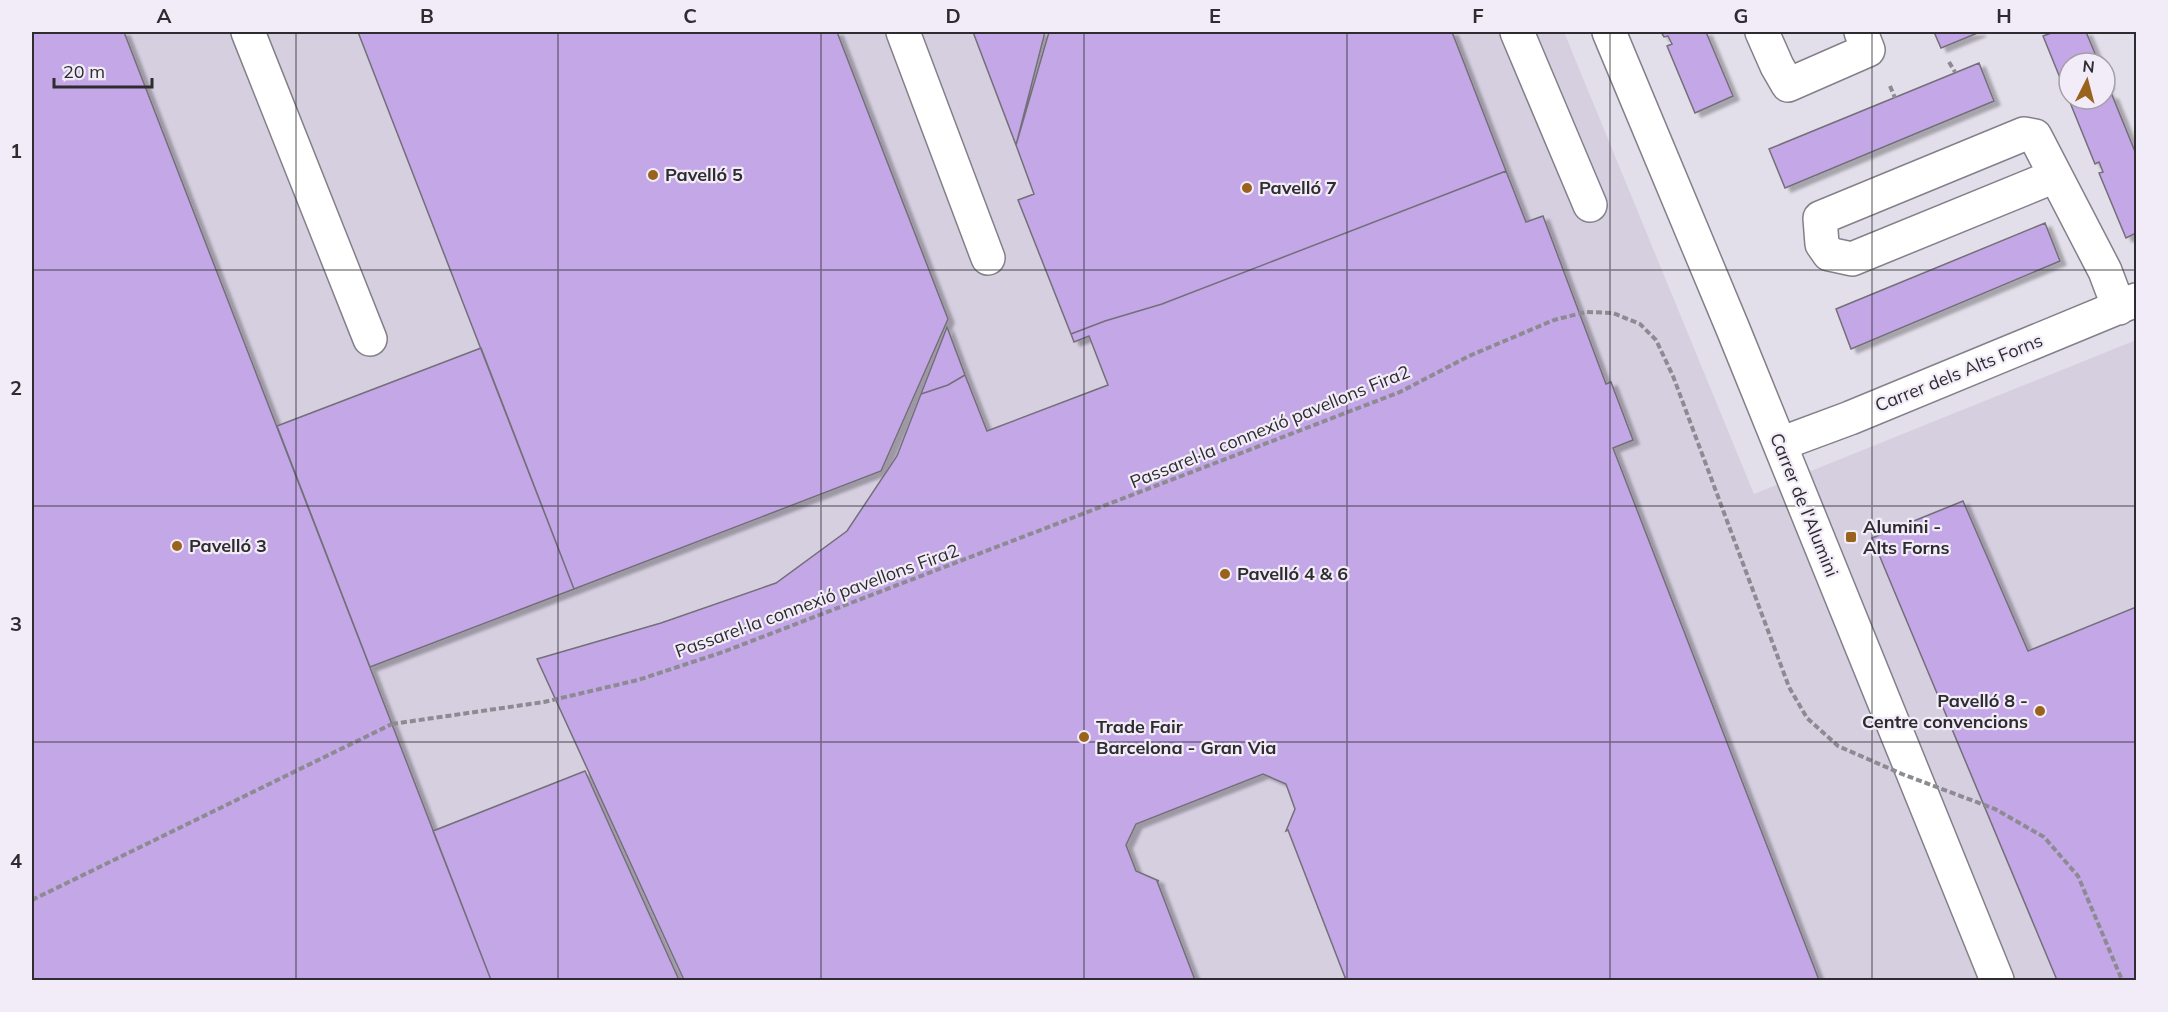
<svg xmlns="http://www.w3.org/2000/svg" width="2168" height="1012" font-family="Mulish,sans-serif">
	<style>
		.built { fill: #d6cfe0 }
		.building { fill: #c3a7e7; stroke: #736f78; stroke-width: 1.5; filter: url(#shadow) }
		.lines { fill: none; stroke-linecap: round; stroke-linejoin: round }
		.minor-casing { stroke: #84808a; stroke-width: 36 }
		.path { stroke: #8e8a92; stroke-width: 4; stroke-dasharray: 6 3; stroke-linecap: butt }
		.minor { stroke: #fff; stroke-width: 33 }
		.path-bridge { stroke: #8e8a92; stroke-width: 4; stroke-dasharray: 6 3; stroke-linecap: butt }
		.grid { fill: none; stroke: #2e2c30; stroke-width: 1.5; stroke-opacity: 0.55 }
		.poi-dot { fill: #9a631d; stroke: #f1ecf7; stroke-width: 2 }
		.labels { text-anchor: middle; stroke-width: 4.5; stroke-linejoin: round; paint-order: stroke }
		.poi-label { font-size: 18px; font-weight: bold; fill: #2e2c30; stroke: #f1ecf7; text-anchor: start }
		.street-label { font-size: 18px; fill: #2e2c30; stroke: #f1ecf7 }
		.neatline { fill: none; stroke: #2e2c30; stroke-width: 2 }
		.grid-label { font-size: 20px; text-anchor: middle; font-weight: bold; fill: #2e2c30 }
	</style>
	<defs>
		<filter id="shadow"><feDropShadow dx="6" dy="4" stdDeviation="1.5" flood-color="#0004"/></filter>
	</defs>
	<rect width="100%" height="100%" fill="#e3dfea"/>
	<path class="built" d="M32,32H1564L1754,494L2136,340V980H32Z"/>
	<path class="building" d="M32,32H124L491,980H32Z
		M358,32H837L948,319L881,471L574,589Z
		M973,32H1045L1016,145Z
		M1049,32H1452L1506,171L1162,304L1105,321L1071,334L1018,200L1034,194L1016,145Z
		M1661,32H1706L1733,96L1695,113L1667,46L1672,44L1668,36L1664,37Z
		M1934,32H1980L1941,48Z
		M2054,32H2086L2099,63H2069V99H2105V77L2108,85L2105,87L2109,96L2112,95L2136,154V233L2126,238L2099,173L2103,172L2099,162L2095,164L2043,36Z
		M1979,63L1994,101L1785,188L1769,149Z
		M1506,171L1526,222L1543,216L1606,384L1611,382L1633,440L1613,448L1819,980H1346L1288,830L1286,831L1295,809L1286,784L1263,774L1136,824L1126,845L1136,871L1159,881H1157L1195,980H684L537,659L661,623L776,583L847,531L897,456L921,394L948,385L965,375L987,431L1108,385L1089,336L1074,342L1071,334L1105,321L1162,304Z
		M2045,223L2060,261L1851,349L1836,309Z
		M947,327L965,375L948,385L921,394Z
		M481,348L574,589L370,667L277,426Z
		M1963,501L2028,651L2136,607V980H2057L1872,538Z
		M585,771L679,980H491L433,831Z"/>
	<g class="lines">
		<defs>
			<path id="minor" d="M248,32L370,339
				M903,32L988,258
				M1517,32L1590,205
				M1609,32L1733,329L1997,980
				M1762,32L1777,66L1788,85L1868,50L1861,32
				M2055,176L1852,259L1829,254L1822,244L1820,218L2024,134L2035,136L2105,271L2119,308
				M1780,444L1850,418L2136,300"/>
		</defs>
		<use href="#minor" class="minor-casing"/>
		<path class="path" d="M1949,62L1955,72
			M1890,86L1895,98
			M32,900L392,724"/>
		<use href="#minor" class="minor"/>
		<path class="path-bridge" d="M392,724L544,702L638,680L723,652L1400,392L1469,356L1554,320L1586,312L1613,313L1640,324L1656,340L1673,376L1789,687L1807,718L1838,746L1902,774L1995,809L2044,837L2078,876L2122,980"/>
	</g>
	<path class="grid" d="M296,32V980M558,32V980M821,32V980M1084,32V980M1347,32V980M1610,32V980M1872,32V980M32,270H2136M32,506H2136M32,742H2136"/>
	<g class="poi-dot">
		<circle cx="653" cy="175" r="6"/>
		<circle cx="1247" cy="188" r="6"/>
		<rect x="1845" y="531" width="12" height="12" rx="3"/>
		<circle cx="177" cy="546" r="6"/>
		<circle cx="1225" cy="574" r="6"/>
		<circle cx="2040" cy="711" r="6"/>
		<circle cx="1084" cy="737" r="6"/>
	</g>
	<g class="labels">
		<g class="poi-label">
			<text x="665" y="181">Pavelló 5</text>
			<text x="1259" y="194">Pavelló 7</text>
			<text x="1863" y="533">Alumini -<tspan x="1863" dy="21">Alts Forns</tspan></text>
			<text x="189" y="552">Pavelló 3</text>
			<text x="1237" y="580">Pavelló 4 &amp; 6</text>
			<text x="2028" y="707" text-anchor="end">Pavelló 8 -<tspan x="2028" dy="21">Centre convencions</tspan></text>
			<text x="1096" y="733">Trade Fair<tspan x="1096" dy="21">Barcelona - Gran Via</tspan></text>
		</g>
		<g class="street-label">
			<text transform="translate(1959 373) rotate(-22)" y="6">Carrer dels Alts Forns</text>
			<text transform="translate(1270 427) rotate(-22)" y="6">Passarel·la connexió pavellons Fira2</text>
			<text transform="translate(1804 505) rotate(68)" y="6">Carrer de l'Alumini</text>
			<text transform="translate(817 601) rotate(-20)" y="6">Passarel·la connexió pavellons Fira2</text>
		</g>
	</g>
	<rect width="2168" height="1012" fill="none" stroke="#f1ecf7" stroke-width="66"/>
	<g transform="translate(2087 81) rotate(6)"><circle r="28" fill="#f1ecf7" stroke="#a39fa7" stroke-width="1.5"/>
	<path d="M0-4.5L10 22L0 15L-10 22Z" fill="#9a631d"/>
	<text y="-9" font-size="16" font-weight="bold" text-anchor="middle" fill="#2e2c30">N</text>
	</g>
	<path d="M54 78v9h98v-9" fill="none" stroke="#2e2c30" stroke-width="3"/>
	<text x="63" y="78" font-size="18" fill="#2e2c30" stroke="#f1ecf7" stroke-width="4.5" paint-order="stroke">20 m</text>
	<rect x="33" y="33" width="2102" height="946" class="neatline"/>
	<g class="grid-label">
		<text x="164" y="23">A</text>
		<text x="427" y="23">B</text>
		<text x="690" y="23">C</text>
		<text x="953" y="23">D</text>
		<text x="1215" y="23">E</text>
		<text x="1478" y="23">F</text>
		<text x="1741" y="23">G</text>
		<text x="2004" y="23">H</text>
		<text x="16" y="158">1</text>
		<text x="16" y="395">2</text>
		<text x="16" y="631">3</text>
		<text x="16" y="868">4</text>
	</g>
</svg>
